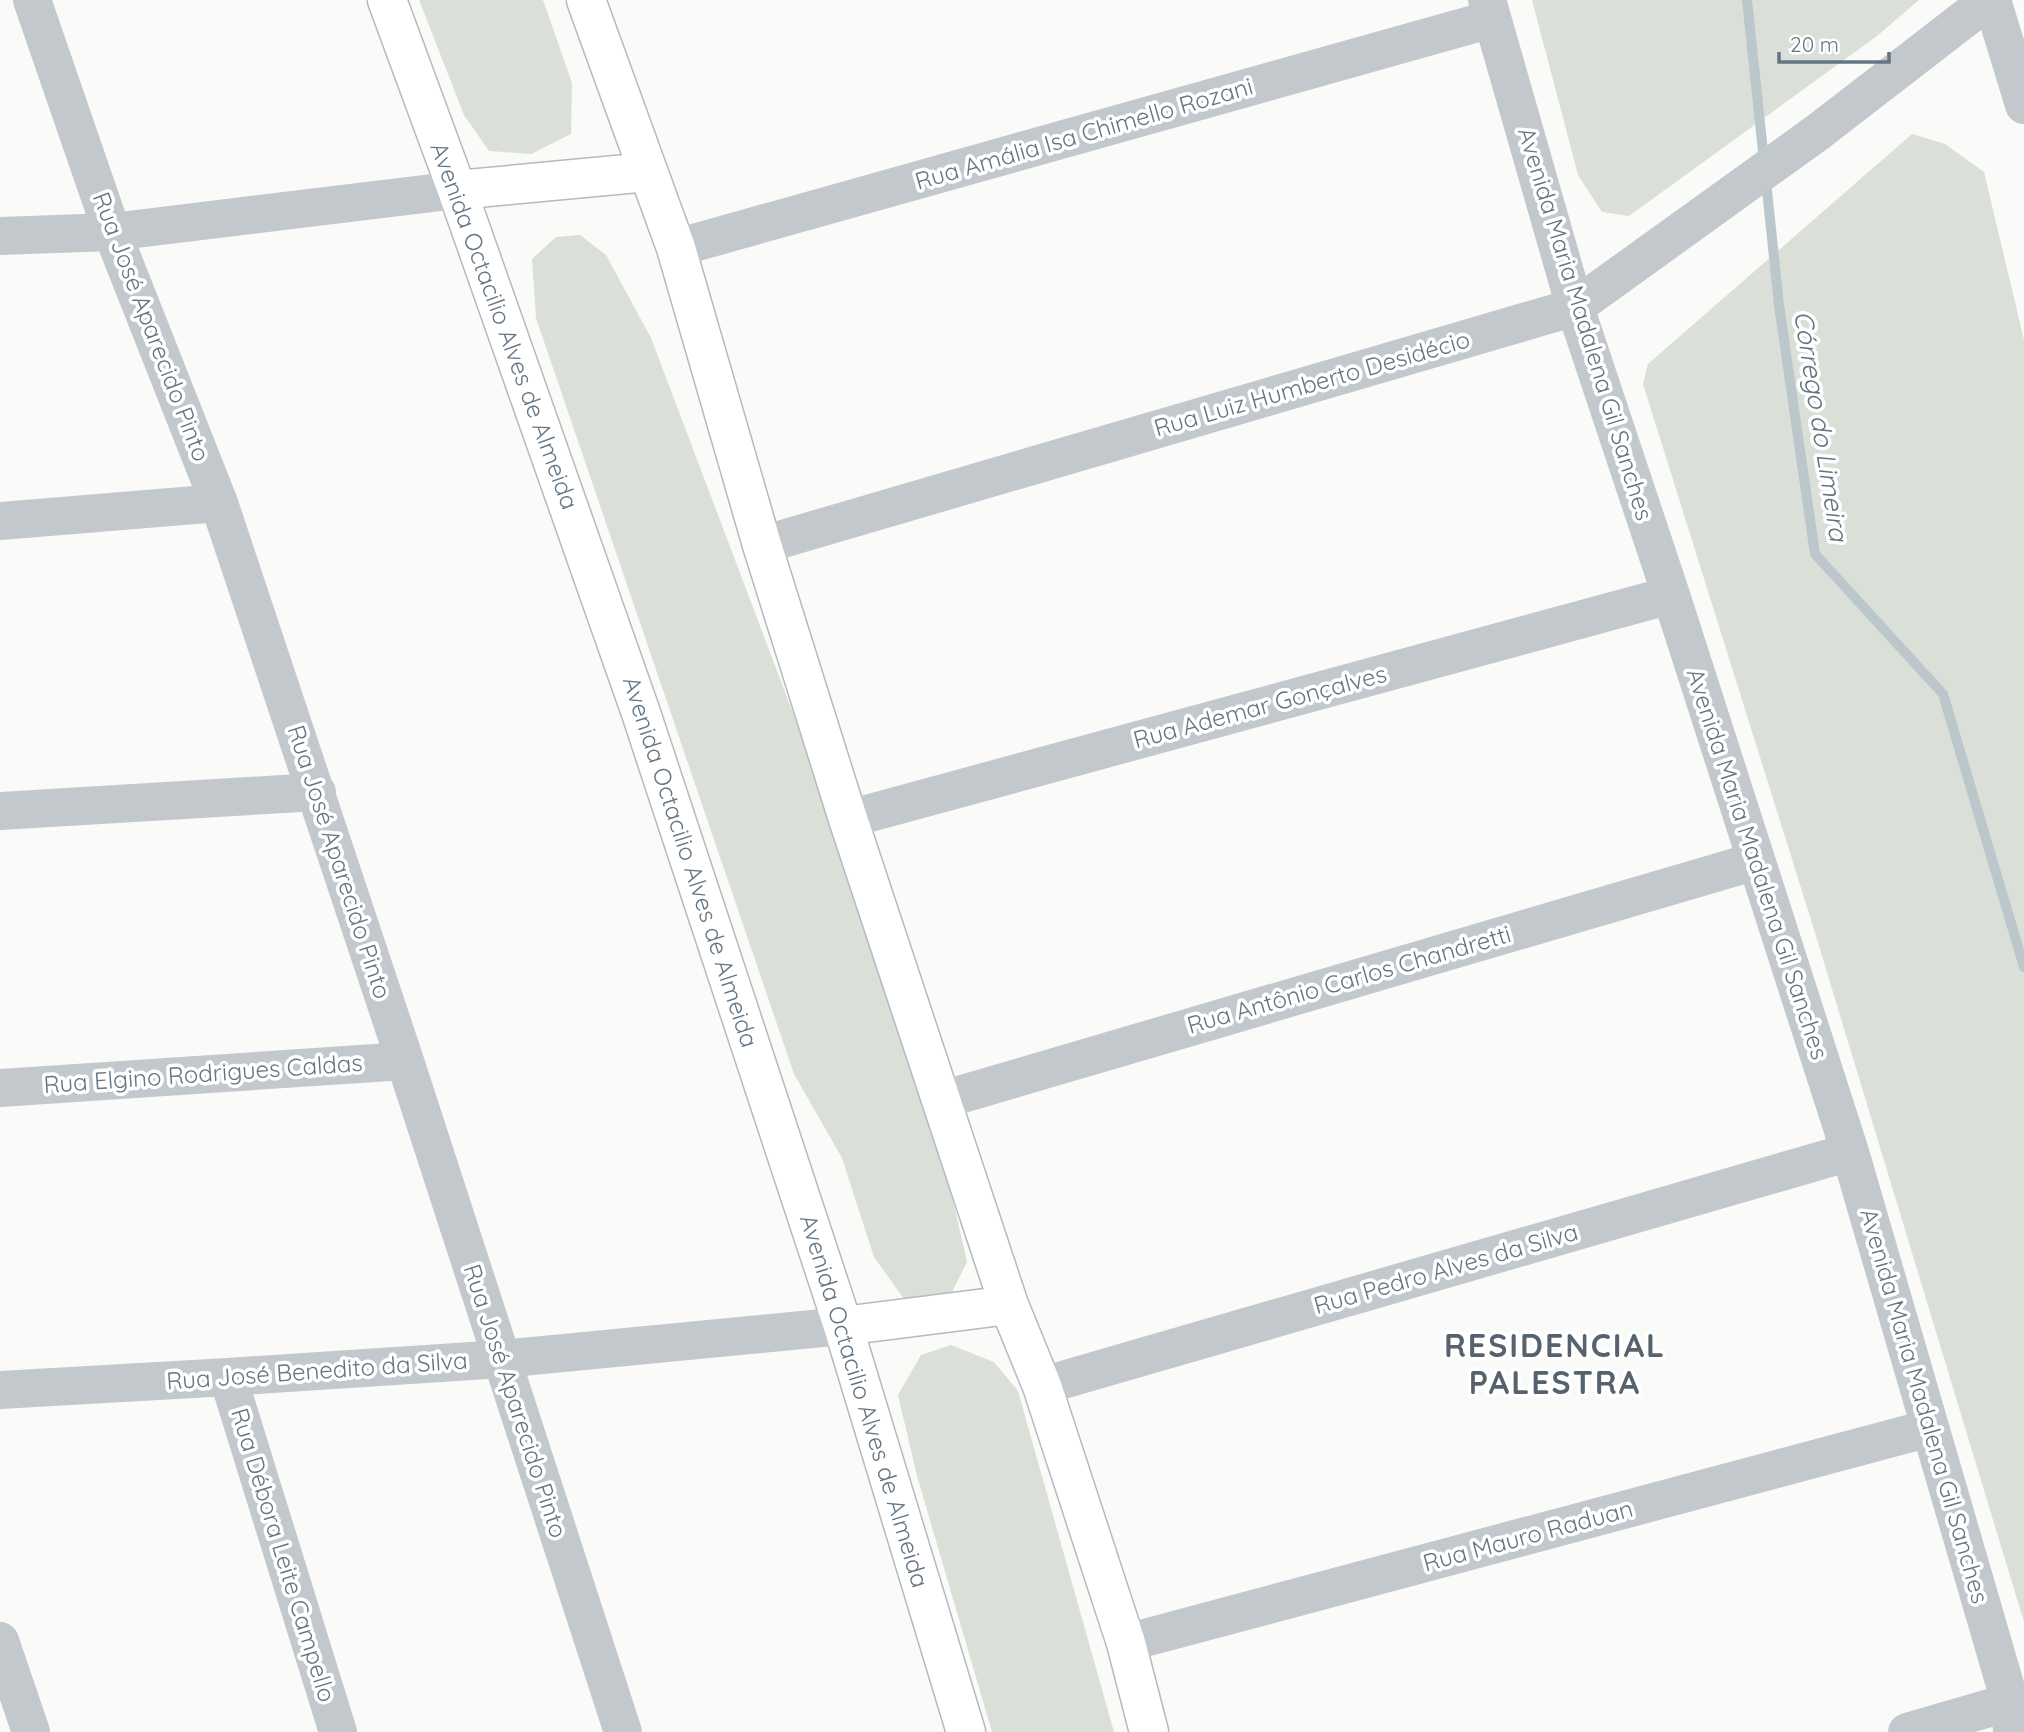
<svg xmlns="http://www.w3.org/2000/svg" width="2024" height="1732" font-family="Quicksand,sans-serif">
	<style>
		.green { fill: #dadfd7 }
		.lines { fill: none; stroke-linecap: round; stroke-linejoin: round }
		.stream { stroke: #bcc7cc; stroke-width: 10 }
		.major-casing { stroke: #b4babe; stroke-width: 41 }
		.minor { stroke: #c3c8cc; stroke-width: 38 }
		.major { stroke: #fff; stroke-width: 38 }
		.labels { text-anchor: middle; stroke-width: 7; stroke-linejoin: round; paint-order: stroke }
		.street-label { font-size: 24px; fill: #647584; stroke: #fff }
		.water-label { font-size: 26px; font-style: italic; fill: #5f747d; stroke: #fff }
		.district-label { font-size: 32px; font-weight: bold; letter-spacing: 2px; fill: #56636e; stroke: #fff }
	</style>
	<rect width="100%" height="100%" fill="#fafaf8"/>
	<path class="green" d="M419,0H543L572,83L571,134L531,154L489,151L464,115Z
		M1532,0H1919L1877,36L1629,216L1602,212L1578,175Z
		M1912,134L1945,144L1984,172L2024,340V1622L1812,923L1643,384L1648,364Z
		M580,235L606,255L651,338L857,882L944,1161L967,1262L948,1300L907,1303L874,1257L842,1158L794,1074L536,318L532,259L556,237Z
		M951,1345L994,1362L1018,1391L1114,1732H992L917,1476L898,1395L921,1355Z"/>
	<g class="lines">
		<path class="stream" d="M1747,0L1764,161
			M1766,181L1779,305L1815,554L1943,694L2024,967"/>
		<defs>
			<path id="major" d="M387,0L457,190L641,713L843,1326L966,1732
				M586,0L676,248L762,545L848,819L1009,1305L1042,1386L1126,1643L1149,1732
				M457,190L648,172
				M843,1326L1009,1305"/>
		</defs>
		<use href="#major" class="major-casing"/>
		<path class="minor" d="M32,0L112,232L219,503L405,1061L623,1732
			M1487,0L1575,307L1671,595L1850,1152L2010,1702L2012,1732
			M1992,0L2024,105
			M0,236L112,232L457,190
			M676,248L1492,19
			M0,521L219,503
			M762,545L1575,307L1818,132L1989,0
			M0,811L317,792
			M848,819L1671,595
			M0,1088L405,1061
			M942,1100L1756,861
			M228,1377L338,1732
			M1042,1386L1850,1152
			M0,1390L228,1377L502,1359L843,1326
			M0,1641L31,1732
			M1126,1643L1930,1428
			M1907,1732L2010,1702"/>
		<use href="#major" class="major"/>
	</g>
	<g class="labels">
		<g class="street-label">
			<text transform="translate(1084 134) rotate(-16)" y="8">Rua Amália Isa Chimello Rozani</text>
			<text transform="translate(1585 324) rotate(73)" y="8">Avenida Maria Madalena Gil Sanches</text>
			<text transform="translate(504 326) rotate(70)" y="8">Avenida Octacilio Alves de Almeida</text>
			<text transform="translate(151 327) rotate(69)" y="8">Rua José Aparecido Pinto</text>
			<text transform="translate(1312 384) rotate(-16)" y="8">Rua Luiz Humberto Desidécio</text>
			<text transform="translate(1260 707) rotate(-15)" y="8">Rua Ademar Gonçalves</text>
			<text transform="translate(339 862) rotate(72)" y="8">Rua José Aparecido Pinto</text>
			<text transform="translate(690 862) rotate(72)" y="8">Avenida Octacilio Alves de Almeida</text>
			<text transform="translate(1757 864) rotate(72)" y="8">Avenida Maria Madalena Gil Sanches</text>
			<text transform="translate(1349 980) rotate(-16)" y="8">Rua Antônio Carlos Chandretti</text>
			<text transform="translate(203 1074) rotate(-4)" y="8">Rua Elgino Rodrigues Caldas</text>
			<text transform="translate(1446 1269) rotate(-16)" y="8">Rua Pedro Alves da Silva</text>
			<text transform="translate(317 1371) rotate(-4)" y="8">Rua José Benedito da Silva</text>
			<text transform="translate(515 1401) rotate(72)" y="8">Rua José Aparecido Pinto</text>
			<text transform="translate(864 1401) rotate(73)" y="8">Avenida Octacilio Alves de Almeida</text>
			<text transform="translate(1924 1406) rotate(74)" y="8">Avenida Maria Madalena Gil Sanches</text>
			<text transform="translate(1528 1536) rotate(-15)" y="8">Rua Mauro Raduan</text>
			<text transform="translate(283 1555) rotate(73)" y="8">Rua Débora Leite Campello</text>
		</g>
		<g class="water-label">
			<text transform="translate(1821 426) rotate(81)" y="9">Córrego do Limeira</text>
		</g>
		<g class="district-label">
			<text x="1555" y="1357">RESIDENCIAL<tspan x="1555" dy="37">PALESTRA</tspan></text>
		</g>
	</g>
	<path d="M1779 52v10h110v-10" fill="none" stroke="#647584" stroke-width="3.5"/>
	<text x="1790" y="52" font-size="21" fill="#647584" stroke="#ffffff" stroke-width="5" paint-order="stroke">20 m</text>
</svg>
